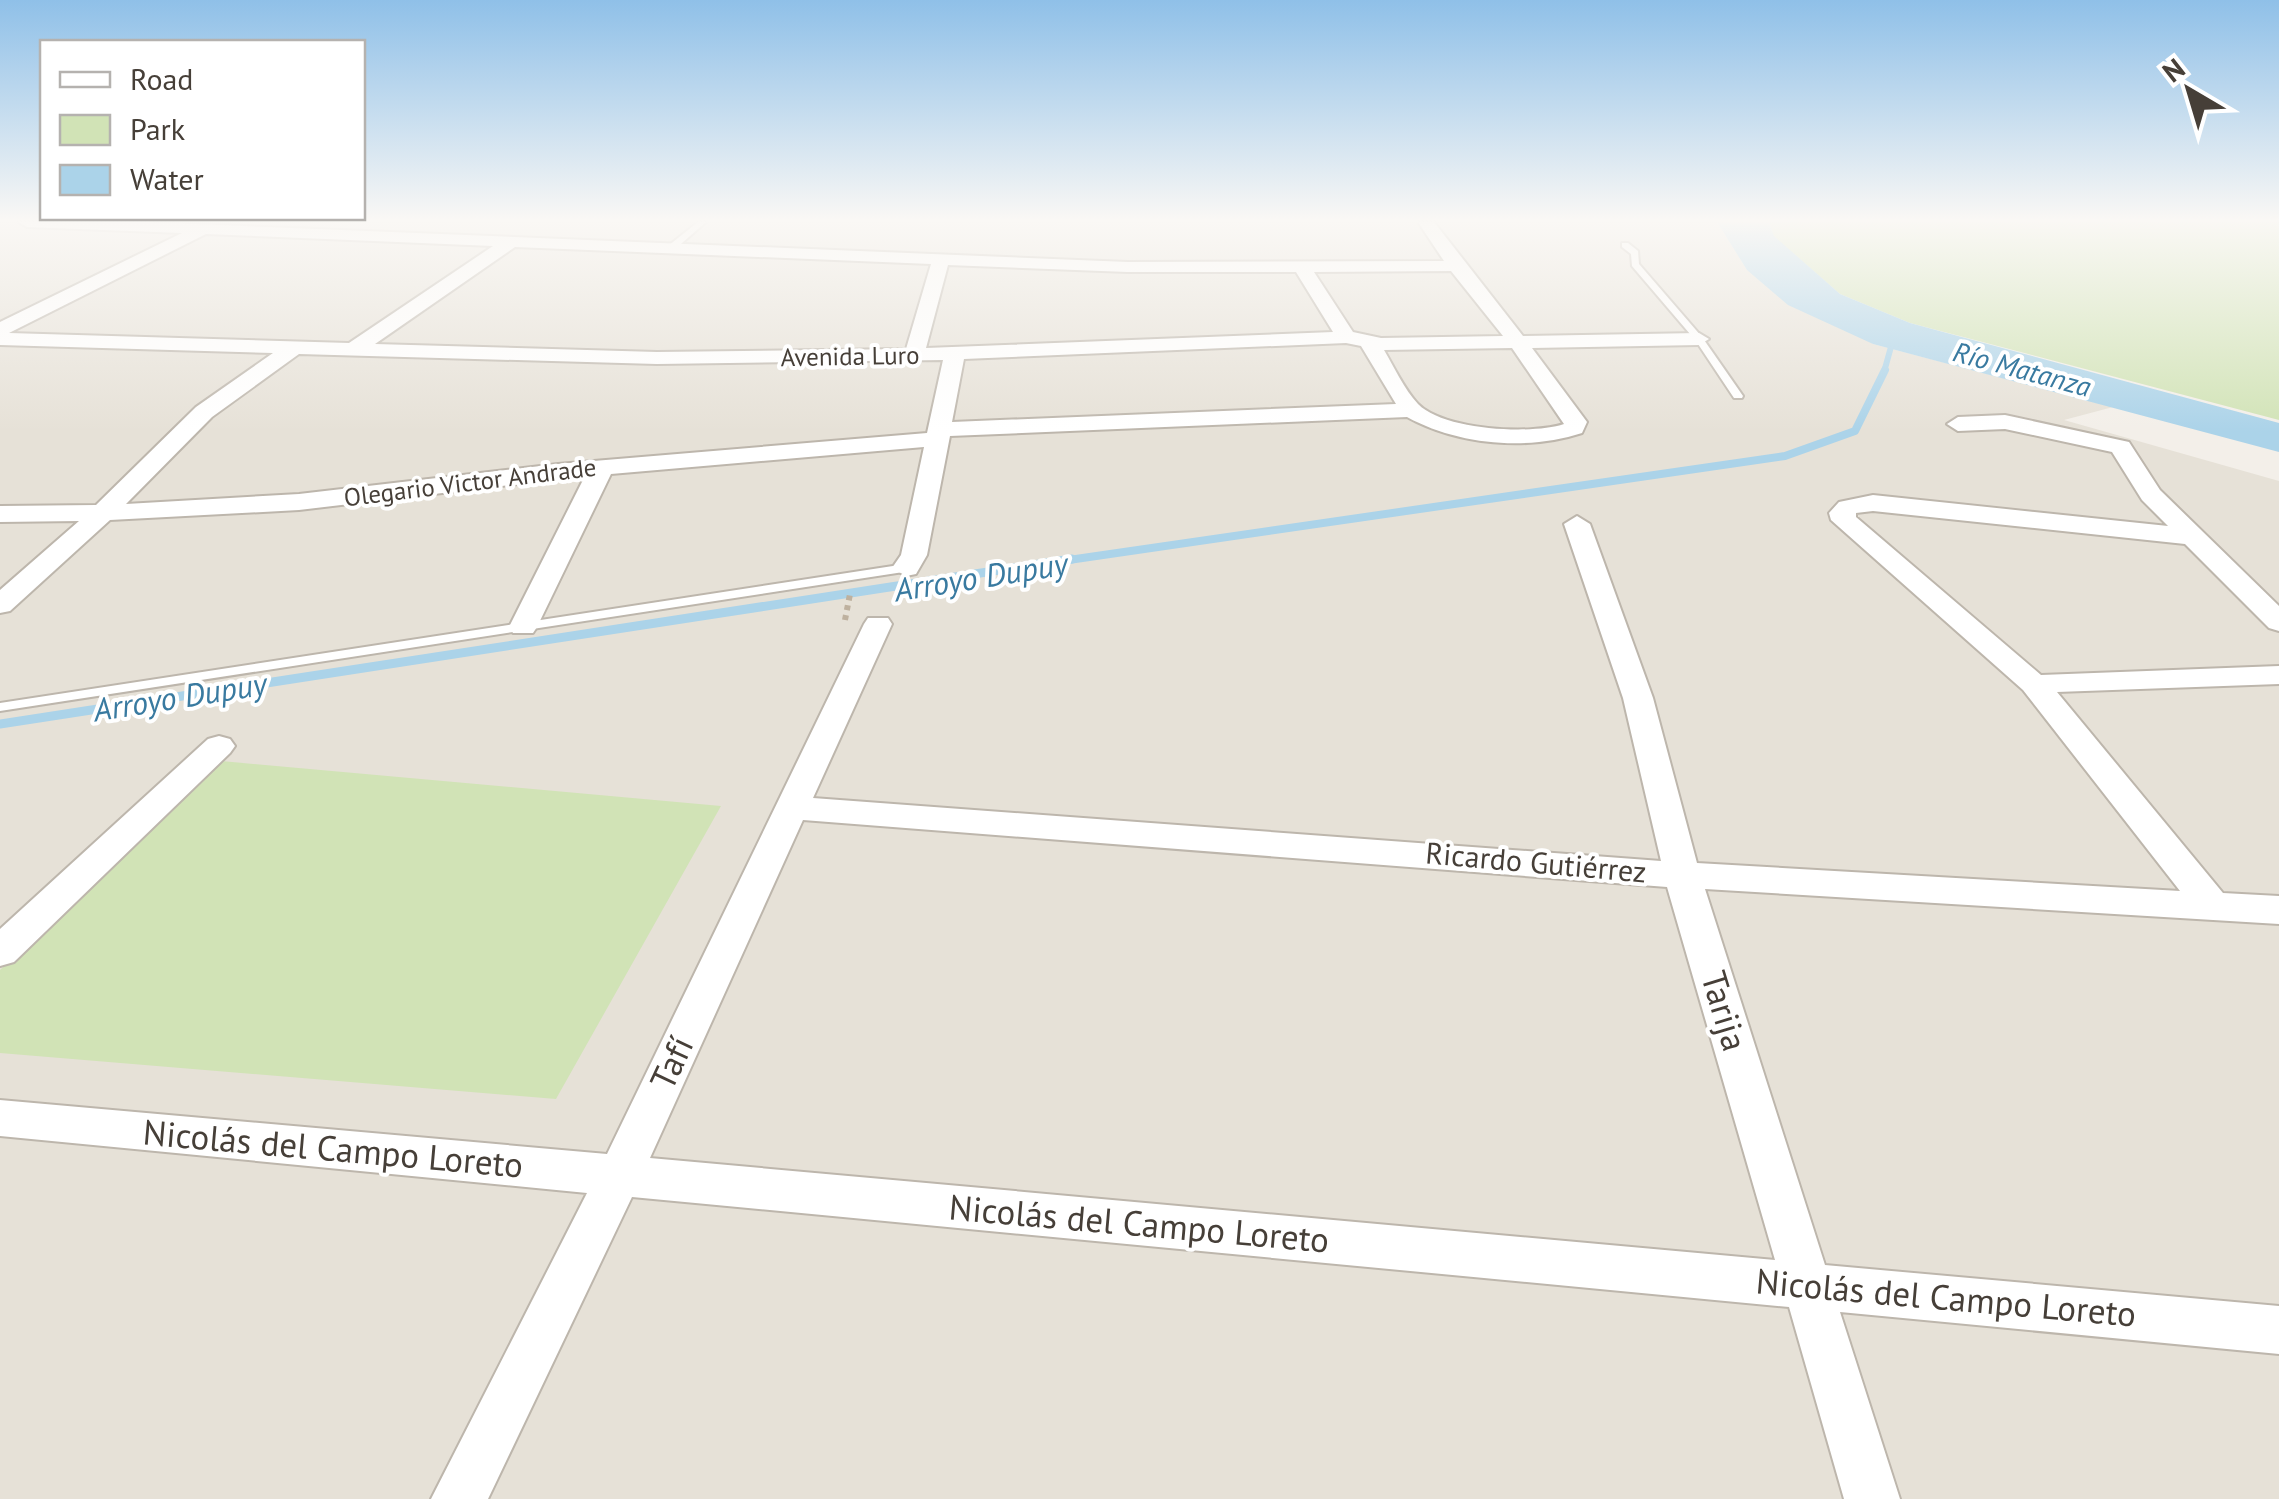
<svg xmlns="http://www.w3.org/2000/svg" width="2279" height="1499" font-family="'PT Sans',sans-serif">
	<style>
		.residential { fill: #e6e1d7 }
		.green { fill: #d1e3b6 }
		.water { fill: #abd3e9 }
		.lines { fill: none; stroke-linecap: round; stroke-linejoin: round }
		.stream-far2 { stroke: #abd3e9; stroke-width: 6 }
		.stream-far1 { stroke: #abd3e9; stroke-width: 8 }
		.stream { stroke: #abd3e9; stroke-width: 9 }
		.service-casing { stroke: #bdb6ac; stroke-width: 4 }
		.minor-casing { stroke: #bdb6ac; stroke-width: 4 }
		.path { stroke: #beb19f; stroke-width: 6; stroke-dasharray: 5 5; stroke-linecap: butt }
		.service { fill: #fff; fill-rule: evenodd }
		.minor { fill: #fff; fill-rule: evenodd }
		.labels { text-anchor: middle; stroke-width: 8; stroke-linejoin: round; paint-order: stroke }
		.far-street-label { font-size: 25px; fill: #463f38; stroke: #fff }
		.far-water-label { font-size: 28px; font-style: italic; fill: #397aa0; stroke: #fff }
		.street-label { font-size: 30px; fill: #463f38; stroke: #fff }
		.water-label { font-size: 32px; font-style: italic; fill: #397aa0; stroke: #fff }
		.near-street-label { font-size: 35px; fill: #463f38; stroke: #fff }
	</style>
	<rect width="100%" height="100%" fill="#f3efe9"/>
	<path class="residential" d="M0,222H1717L1747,270L1873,344L2113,407L2064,420L2279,481V1499H0Z"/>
	<path class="green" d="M1769,222H2279V420L1910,323L1840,294L1773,236Z
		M221,761L721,806L556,1099L0,1053V970Z"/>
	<path class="water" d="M1717,222H1769L1774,236L1840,294L1910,323L2279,423V452L1873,344L1788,305L1747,270Z"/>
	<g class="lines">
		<path class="stream-far2" d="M1884,372L1894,336"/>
		<path class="stream-far1" d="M1055,562L1785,456L1855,431L1885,370"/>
		<path class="stream" d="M0,724L1072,559"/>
		<defs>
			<path id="service" d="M698,222H706L674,250H668V246Z
				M1622,243H1628L1638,251L1639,264L1702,337L1743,396L1742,398H1734L1696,341L1632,266L1631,254L1622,247Z
				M906,564L910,565V571L0,711V703Z"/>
			<path id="minor" d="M19,222H146L1128,262L1444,261L1418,222H1434L1523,336L1699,333L1709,339L1699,345L1532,348L1587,422L1582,433C1527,451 1458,445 1407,417L950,436L927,555L916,574L906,576L892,568L901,555L924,447L611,474L537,627L533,633H513L509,627L585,476L299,510L110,520L10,611L0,613V590L79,521L0,522V506L96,505L196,407L273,353L0,345V322L182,233L27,227ZM206,234L493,246L349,343L9,333ZM515,247L931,264L906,349L657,352L375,344ZM948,265L1128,272H1296L1333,332L926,348ZM1451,271L1503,336L1381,338L1353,332L1314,272ZM1346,343L1361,346L1396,404L952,422L964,359ZM1512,348L1564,424C1531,435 1443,430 1418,404C1404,389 1394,367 1384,350ZM299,354L657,364L943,360L927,433L558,464L299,494L126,504L212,417Z
				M2005,415L2129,442L2160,490L2279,606V631L2269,628L2185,544L1873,511L1856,513V517L2041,675L2279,666V684L2057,692L2223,893L2279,896V924L1705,889L1825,1265L2279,1306V1354L1840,1312L1900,1499H1844L1789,1307L632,1197L488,1499H431L587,1193L0,1136V1100L607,1154L864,624L868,618H888L892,624L813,798L1661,861L1623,698L1564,524L1577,516L1590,524L1653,698L1697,863L2180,891L2023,690L1831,520L1829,513L1839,502L1873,495L2168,526L2142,500L2112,452L2005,429L1958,431L1947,424L1958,417ZM803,820L1667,887L1775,1260L650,1158Z
				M219,736L230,739L235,746L230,753L14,962L0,966V929L208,739Z"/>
		</defs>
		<use href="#service" class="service-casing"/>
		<use href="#minor" class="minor-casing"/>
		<path class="path" d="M845,620L850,594"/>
		<use href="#service" class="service"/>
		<use href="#minor" class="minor"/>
	</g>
	<linearGradient id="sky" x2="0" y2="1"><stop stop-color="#8fc0e8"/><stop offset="0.51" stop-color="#faf8f5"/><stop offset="1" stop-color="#faf8f5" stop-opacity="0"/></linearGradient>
	<rect width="2279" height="432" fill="url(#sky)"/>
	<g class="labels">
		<g class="far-street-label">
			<text transform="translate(850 356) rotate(-1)" y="9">Avenida Luro</text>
			<text transform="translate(470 482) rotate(-7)" y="9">Olegario Victor Andrade</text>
		</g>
		<g class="far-water-label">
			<text transform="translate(2022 369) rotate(15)" y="10">Río Matanza</text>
		</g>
		<g class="street-label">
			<text transform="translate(1536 863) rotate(5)" y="10">Ricardo Gutiérrez</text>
		</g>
		<g class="water-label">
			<text transform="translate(981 577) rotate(-9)" y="11">Arroyo Dupuy</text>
			<text transform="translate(180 697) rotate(-9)" y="11">Arroyo Dupuy</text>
		</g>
		<g class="near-street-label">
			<text transform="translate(1724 1011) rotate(73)" y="12">Tarija</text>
			<text transform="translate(672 1063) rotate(-65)" y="12">Tafí</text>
			<text transform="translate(333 1149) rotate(5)" y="12">Nicolás del Campo Loreto</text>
			<text transform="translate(1139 1224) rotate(5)" y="12">Nicolás del Campo Loreto</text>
			<text transform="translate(1946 1298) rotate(5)" y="12">Nicolás del Campo Loreto</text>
		</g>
	</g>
	<rect x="40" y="40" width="325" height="180" fill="#ffffff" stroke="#b5b2af" stroke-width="2.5"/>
	<rect x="60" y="72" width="50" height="15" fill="#ffffff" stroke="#b5b2af" stroke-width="2.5"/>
	<text x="130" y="90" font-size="30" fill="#463f38">Road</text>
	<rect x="60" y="115" width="50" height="30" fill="#d1e3b6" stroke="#b5b2af" stroke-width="2.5"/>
	<text x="130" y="140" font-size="30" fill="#463f38">Park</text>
	<rect x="60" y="165" width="50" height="30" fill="#abd3e9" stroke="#b5b2af" stroke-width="2.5"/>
	<text x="130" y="190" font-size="30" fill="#463f38">Water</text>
	<g transform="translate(2189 90) rotate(322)" stroke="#ffffff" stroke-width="8" paint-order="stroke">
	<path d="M0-8L18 38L0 25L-18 38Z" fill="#463f38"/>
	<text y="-15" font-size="28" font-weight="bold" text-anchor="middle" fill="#463f38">N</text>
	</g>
</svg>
